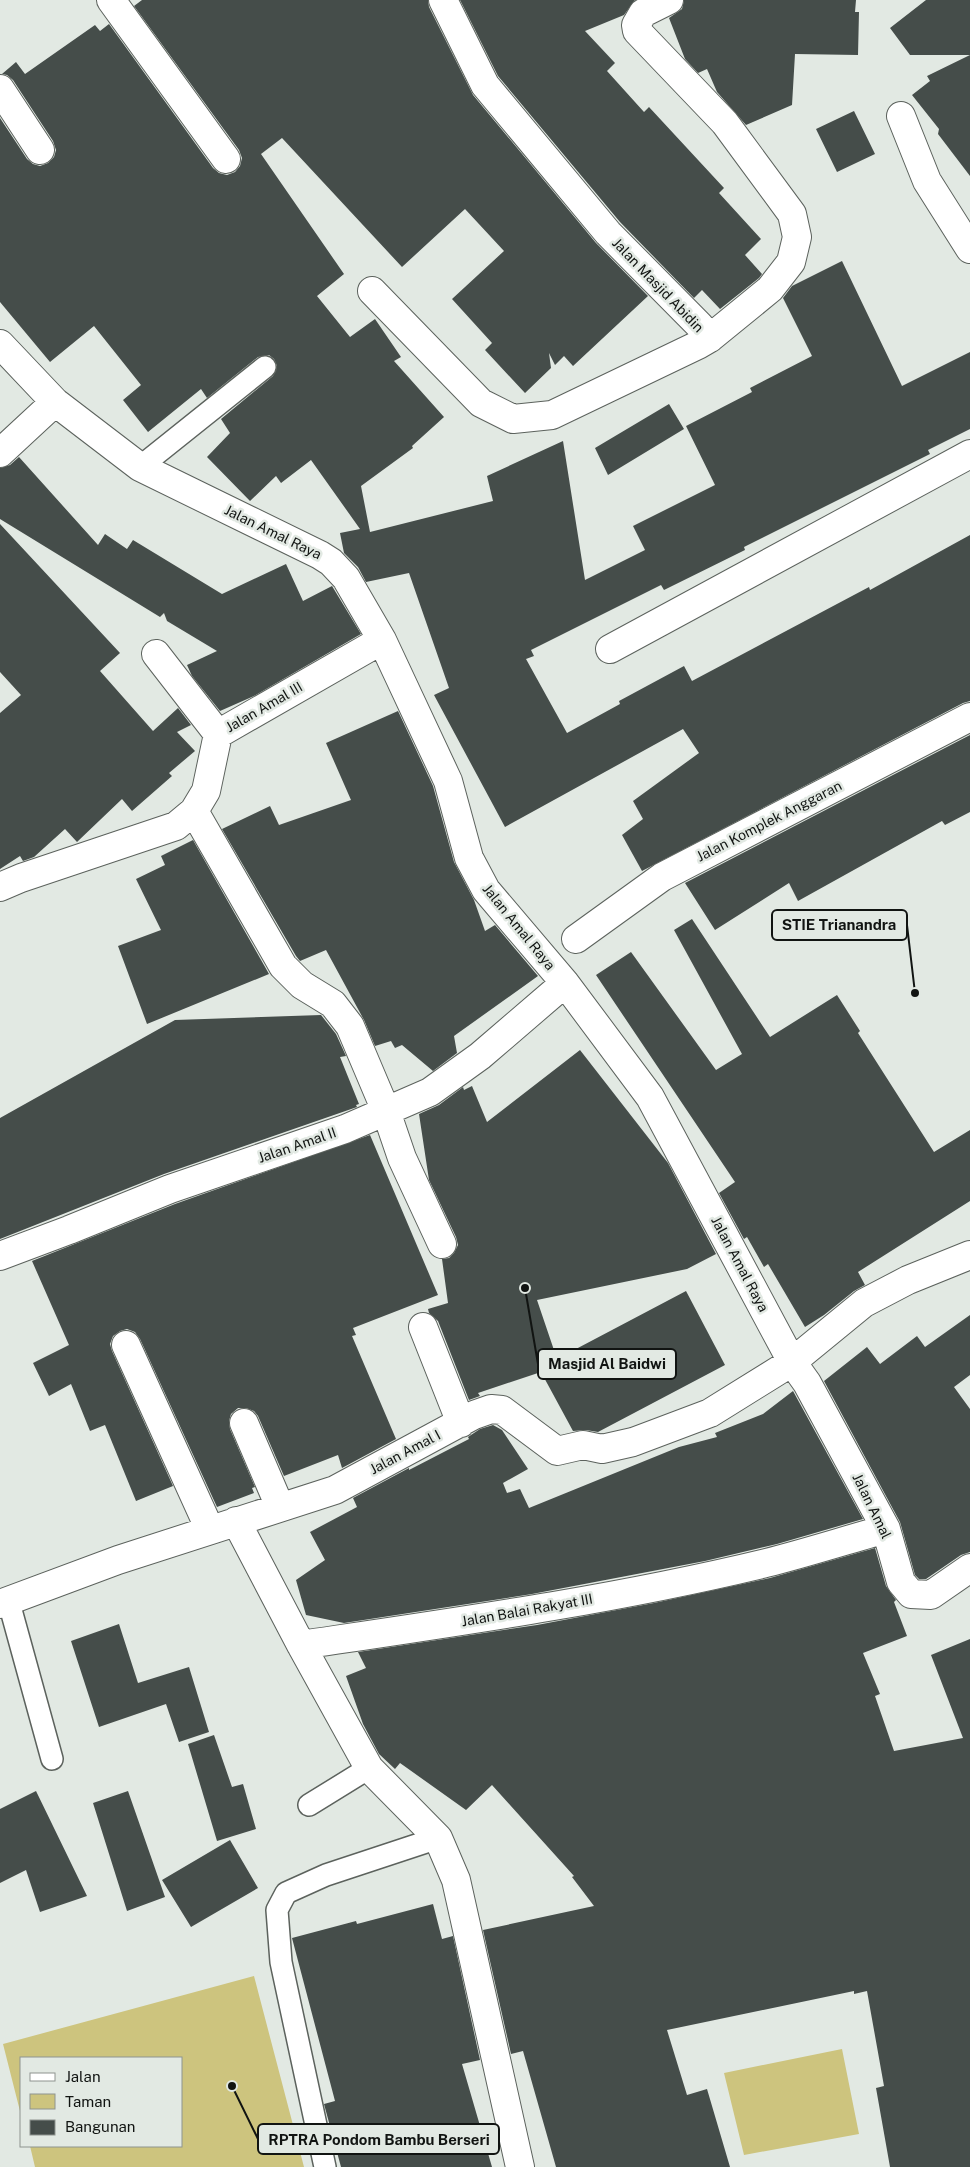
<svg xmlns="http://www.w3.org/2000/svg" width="970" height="2167" font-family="'Public Sans',sans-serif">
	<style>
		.green { fill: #cdc47e }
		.building { fill: #454d4a }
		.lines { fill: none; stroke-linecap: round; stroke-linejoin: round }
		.service-casing { stroke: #5c625d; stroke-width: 24 }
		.minor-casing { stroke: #5c625d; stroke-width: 30 }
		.service { stroke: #fff; stroke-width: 21 }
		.minor { stroke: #fff; stroke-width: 28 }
		.labels { text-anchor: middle; stroke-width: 5; stroke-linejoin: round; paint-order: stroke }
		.street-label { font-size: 14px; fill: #111412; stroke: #e2e9e3 }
		.leader { fill: none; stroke: #111412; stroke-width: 2 }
		.callout-dot { fill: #111412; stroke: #e2e9e3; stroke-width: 2 }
		.callout { fill: #e2e9e3; stroke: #111412; stroke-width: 2 }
		.callout-label { font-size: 15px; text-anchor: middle; font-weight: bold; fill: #111412 }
	</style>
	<rect width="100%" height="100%" fill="#e2e9e3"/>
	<path class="green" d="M254,1976L304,2167H35L30,2146H181V2058H21V2115L3,2044Z
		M842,2049L859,2134L744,2155L724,2073Z"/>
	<path class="building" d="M142,0H428L429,7L473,95L596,243L648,296L573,366L564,356L555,365L549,353L551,368L525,393L485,350L492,343L452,299L504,251L465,209L402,267L282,138L261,154L344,274L317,296L350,337L375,319L401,357L394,361L444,417L412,446L413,448L361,486L370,532L493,501L487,476L563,441L585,580L645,550L633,526L715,485L686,426L752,392L750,388L812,356L783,298L792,286L842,261L902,386L970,352V429L928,450L930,454L744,547L745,550L664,590L661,585L531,650L534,656L526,659L567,733L620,704L619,701L684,666L692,681L869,587L870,590L970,535V701L963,703L642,871L622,835L643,819L633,801L699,753L683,729L505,827L434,695L449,688L409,573L366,582L358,567L344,553L340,533L360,529L311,460L281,483L276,476L250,501L207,457L230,433L221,419L273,376L277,366L274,359L269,355L258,357L207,398L201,389L148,432L123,400L141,385L94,326L50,362L0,302V118L27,159L33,164L40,166L48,163L54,157L56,150L53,141L13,80L7,75L2,74L16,62L25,74L95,25L100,31L109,24L213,168L219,173L227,175L235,172L240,166L242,158L239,150L134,6Z
		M460,0H635L624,15L585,31L615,63L607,71L644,112L649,107L724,188L719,193L761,239L745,255L762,274L759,278L720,309L702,290L694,298L620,222L498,76Z
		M684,0H856L855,12H859L858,55L795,54L792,105L746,125L717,92L707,69L698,73L685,59L669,18L682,9Z
		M926,0H970V55H910L890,28Z
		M970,55V176L938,134L939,129L912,95L930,81L927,76Z
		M854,111L875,154L837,172L816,129Z
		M669,404L684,429L608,475L595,448Z
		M19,457L98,545L105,534L127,549L133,540L222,594L286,564L303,601L332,586L361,634L254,696L220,711L192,676L187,665L217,651L167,621L164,613L160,617L0,519V468L10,465Z
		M0,524L120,653L100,671L153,731L178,708L191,725L177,732L195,751L169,773L172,776L132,811L122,799L77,842L65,829L34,857L23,861L20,856L0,869V713L21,695L0,672Z
		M398,711L433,786L454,862L474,900L485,931L495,925L538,976L454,1036L457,1053L433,1071L402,1045L395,1048L391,1041L375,1046L364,1020L326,950L300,961L296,956L222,829L270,806L279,825L351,800L326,743Z
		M970,735V812L945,825L942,821L798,901L789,883L715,930L685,883Z
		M193,840L269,974L147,1024L118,946L161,930L136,879L165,865L161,856Z
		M692,919L770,1037L837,995L860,1031L858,1033L934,1152L970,1130V1201L858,1272L865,1285L854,1291L824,1315L805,1327L768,1264L764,1267L747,1237L744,1239L719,1193L735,1182L596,975L631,952L716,1070L742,1054L674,930Z
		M321,1015L336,1034L346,1056L340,1057L359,1104L356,1105L357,1107L164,1174L0,1239V1118L175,1020Z
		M580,1050L668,1163L716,1254L687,1269L537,1300L557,1359L686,1291L725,1365L598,1432L586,1430L573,1431L541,1372L478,1393L480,1396L469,1400L438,1321L429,1313L428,1309L448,1303L442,1259L449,1258L454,1253L458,1245L456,1237L429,1180L419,1114L439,1105L463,1087L464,1090L472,1086L487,1122Z
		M370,1135L438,1295L353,1328L356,1335L352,1336L396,1439L342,1468L338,1455L284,1476L258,1416L254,1411L246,1408H238L231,1414L229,1421L230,1429L255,1487L252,1488L254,1493L217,1507L140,1339L135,1332L127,1329L120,1331L113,1336L110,1344L112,1351L173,1486L136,1501L105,1425L90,1431L71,1384L49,1396L33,1363L69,1345L32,1261L175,1204Z
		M970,1315V1375L954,1387L970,1409V1552L961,1555L926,1579H919L915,1575L900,1522L824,1381L867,1347L880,1364L917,1336L925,1347Z
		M793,1391L863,1519L777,1544L705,1561L532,1594L344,1623L306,1615L296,1580L325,1560L310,1532L357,1507L353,1498L409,1468V1470L469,1439L468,1437L480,1429L493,1425L502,1430L528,1469L503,1483L507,1493L520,1489L529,1508L679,1447L717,1437L715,1433L763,1414Z
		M875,1548L886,1586L896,1600L894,1602L907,1636L863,1653L880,1694L875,1696L894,1751L963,1738L931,1655L970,1639V2167H890L876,2088L884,2086L867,1991L854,1994V1991L667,2030L687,2095L707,2089L730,2167H556L523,2051L511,2054L483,1930L594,1906L572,1877L574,1876L492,1785L466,1810L400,1763L395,1769L379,1754L363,1724L346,1676L366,1668L358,1652L537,1625L654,1603L770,1578Z
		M119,1624L138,1683L189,1667L209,1732L179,1742L166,1704L99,1727L71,1641Z
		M214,1735L232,1787L243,1784L256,1829L217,1841L188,1744Z
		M36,1791L87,1896L40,1912L26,1870L0,1883V1809Z
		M128,1791L165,1897L127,1911L93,1803Z
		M230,1840L258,1888L191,1927L162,1880Z
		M433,1904L442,1939L453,1936L480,2060L462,2064L492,2167H341L324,2104L335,2101L292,1938L356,1921L357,1924Z"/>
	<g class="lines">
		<defs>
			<path id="service" d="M140,467L265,367
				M8,1599L52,1759
				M309,1805L369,1768
				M325,2167L281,1962L277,1910L286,1893L326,1875L438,1838"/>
			<path id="minor" d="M111,0L226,159
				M443,0L485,85L608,233L699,325L710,338
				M0,89L40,150
				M901,116L927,181L970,249
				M372,291L481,403L513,419L552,415L698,345L710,338L770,289L791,262L797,237L792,214L725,123L637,31L636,25L643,13L669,0
				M0,344L55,402L140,467L320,555L331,562L346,578L382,640L448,781L469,858L486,890L565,983L650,1097L792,1362L807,1383L886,1529L901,1582L911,1594L931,1595L970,1568
				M0,453L55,402
				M610,649L970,454
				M156,654L218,734
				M194,811L283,966L302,985L333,1004L350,1026L386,1111L402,1158L442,1244
				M0,887L21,878L176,826L194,811L206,791L218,734L382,640
				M576,939L662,877L970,717
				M0,1256L69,1230L170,1189L345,1129L430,1092L480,1056L565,983
				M423,1327L461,1423
				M126,1345L210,1530
				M244,1423L280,1507
				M236,1521L301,1645L369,1768L438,1838L456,1880L520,2167
				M0,1604L118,1560L335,1490L474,1415L491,1409L502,1410L557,1451L583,1445L602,1449L633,1442L710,1413L792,1362L864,1303L908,1280L970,1255
				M301,1645C456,1622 613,1600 766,1563C806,1553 846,1540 886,1529"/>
		</defs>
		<use href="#service" class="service-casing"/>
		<use href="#minor" class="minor-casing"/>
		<use href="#service" class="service"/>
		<use href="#minor" class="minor"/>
	</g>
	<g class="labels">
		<g class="street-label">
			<text transform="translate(658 285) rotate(46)" y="5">Jalan Masjid Abidin</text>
			<text transform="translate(273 532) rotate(26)" y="5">Jalan Amal Raya</text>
			<text transform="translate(264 707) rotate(-30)" y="5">Jalan Amal III</text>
			<text transform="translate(769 821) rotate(-27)" y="5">Jalan Komplek Anggaran</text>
			<text transform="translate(519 927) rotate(51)" y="5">Jalan Amal Raya</text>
			<text transform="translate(297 1145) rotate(-19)" y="5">Jalan Amal II</text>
			<text transform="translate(740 1264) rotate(62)" y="5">Jalan Amal Raya</text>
			<text transform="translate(405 1452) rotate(-28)" y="5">Jalan Amal I</text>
			<text transform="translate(872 1506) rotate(64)" y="5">Jalan Amal</text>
			<text transform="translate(527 1610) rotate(-10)" y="5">Jalan Balai Rakyat III</text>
		</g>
	</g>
	<path class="leader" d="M915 993L907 925M525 1288L538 1364M232 2086L258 2139"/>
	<g class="callout-dot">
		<circle cx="915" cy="993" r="5"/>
		<circle cx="525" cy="1288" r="5"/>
		<circle cx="232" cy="2086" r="5"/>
	</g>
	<g class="callout">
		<rect x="772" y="910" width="135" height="30" rx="5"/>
		<rect x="538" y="1349" width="138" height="30" rx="5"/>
		<rect x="258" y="2124" width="241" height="30" rx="5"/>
	</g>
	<g class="callout-label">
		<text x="839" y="930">STIE Trianandra</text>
		<text x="607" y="1369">Masjid Al Baidwi</text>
		<text x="379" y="2145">RPTRA Pondom Bambu Berseri</text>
	</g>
	<rect x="20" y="2057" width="162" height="90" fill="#e2e9e3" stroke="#8e948f"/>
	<rect x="30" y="2073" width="25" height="8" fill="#ffffff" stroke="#8e948f"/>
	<text x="65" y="2082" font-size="15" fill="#111412">Jalan</text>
	<rect x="30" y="2094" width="25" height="15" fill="#cdc47e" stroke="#8e948f"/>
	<text x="65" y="2107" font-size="15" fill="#111412">Taman</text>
	<rect x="30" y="2120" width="25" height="15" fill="#454d4a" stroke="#8e948f"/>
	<text x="65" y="2132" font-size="15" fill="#111412">Bangunan</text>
</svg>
